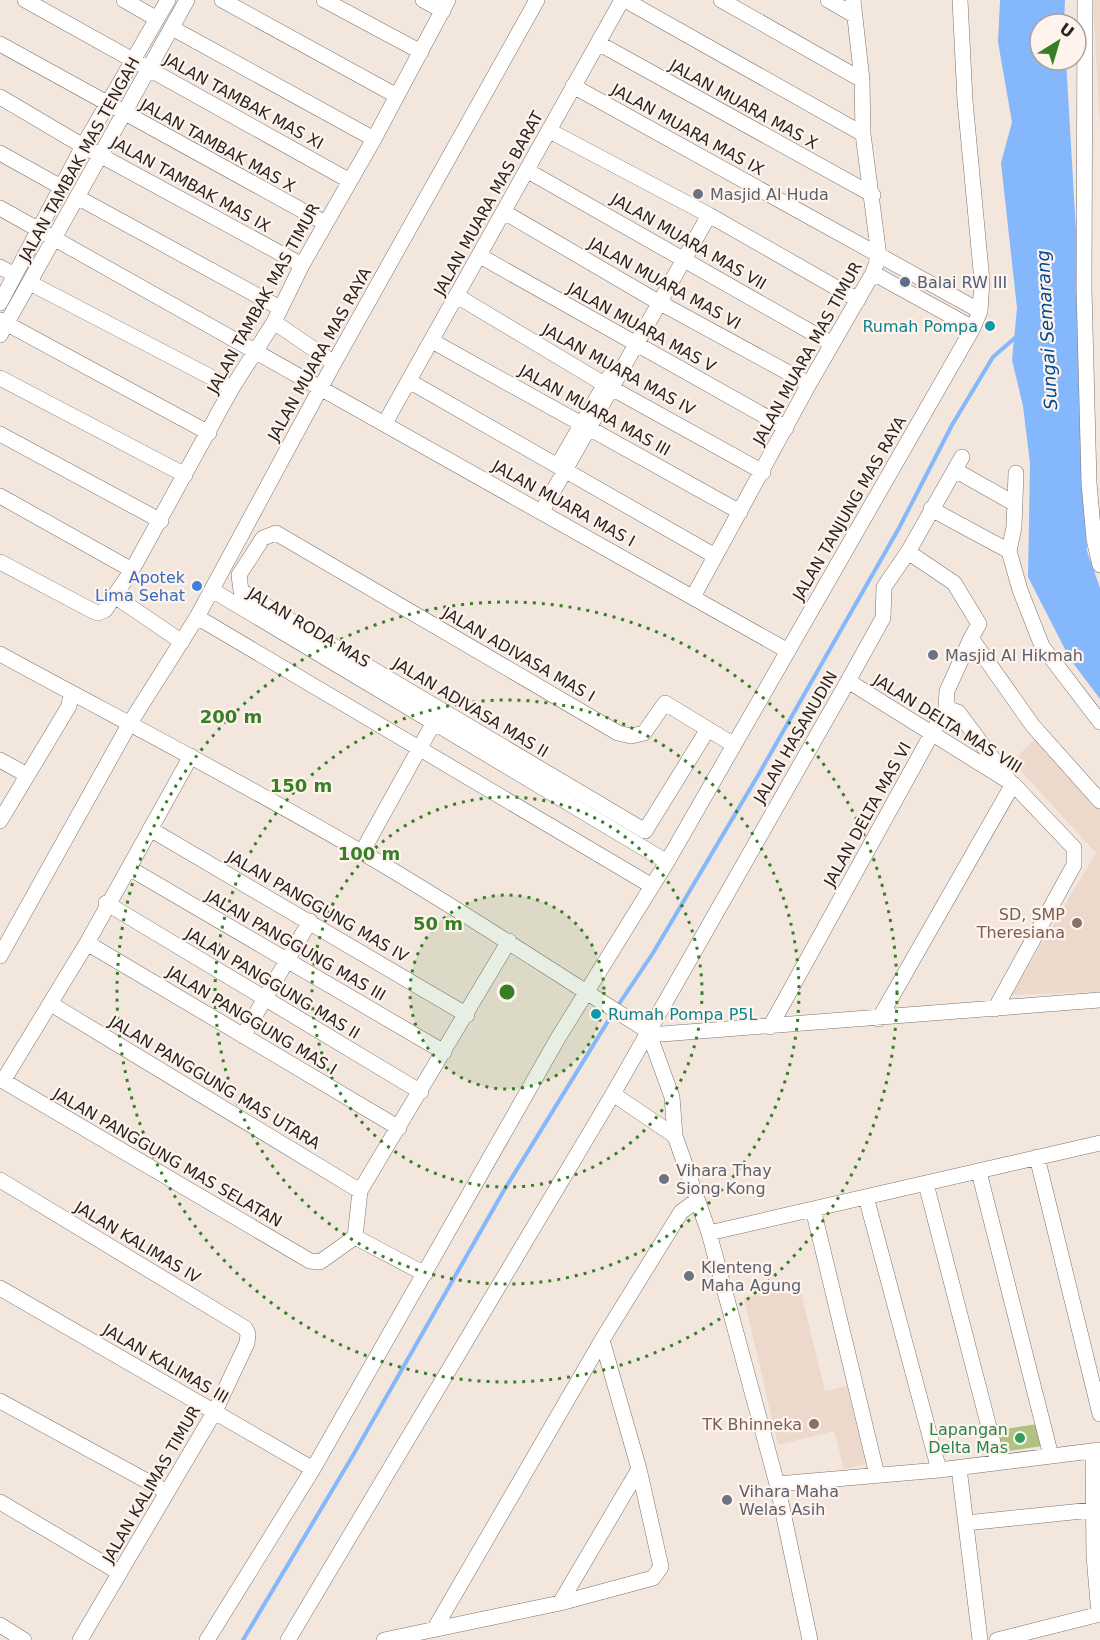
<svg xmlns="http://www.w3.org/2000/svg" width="1100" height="1640" font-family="'DejaVu Sans',sans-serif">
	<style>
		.built { fill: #edd9cc }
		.green { fill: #b1c180 }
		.water { fill: #84b7fb }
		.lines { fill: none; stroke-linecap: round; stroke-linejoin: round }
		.stream { stroke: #84b7fb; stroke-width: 4 }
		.minor-casing { stroke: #7e726b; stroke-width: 16 }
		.minor { stroke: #fff; stroke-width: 15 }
		.ring { fill: none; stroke: #377f25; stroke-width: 3; stroke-dasharray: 3 6 }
		.worship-dot { fill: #6b7280; stroke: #fff4ed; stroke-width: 2 }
		.service-dot { fill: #5c6f8a; stroke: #fff4ed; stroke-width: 2 }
		.culture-dot { fill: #0f9aa8; stroke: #fff4ed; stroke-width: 2 }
		.shop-dot { fill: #3f7fe0; stroke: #fff4ed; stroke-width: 2 }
		.education-dot { fill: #8d6e63; stroke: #fff4ed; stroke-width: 2 }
		.leisure-dot { fill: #2e9e5b; stroke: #fff4ed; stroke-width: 2 }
		.labels { text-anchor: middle; stroke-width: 4.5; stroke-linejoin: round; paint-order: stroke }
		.street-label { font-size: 16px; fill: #292421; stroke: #fff4ed }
		.worship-label { font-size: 16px; fill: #5b616d; stroke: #fff4ed; text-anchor: start }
		.service-label { font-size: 16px; fill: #4e5e75; stroke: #fff4ed; text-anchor: start }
		.culture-label { font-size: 16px; fill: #0d838f; stroke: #fff4ed; text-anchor: end }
		.shop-label { font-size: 16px; fill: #366cbe; stroke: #fff4ed; text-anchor: end }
		.education-label { font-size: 16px; fill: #785e54; stroke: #fff4ed; text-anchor: end }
		.leisure-label { font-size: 16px; fill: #27864d; stroke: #fff4ed; text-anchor: end }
		.water-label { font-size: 18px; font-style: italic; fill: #004b98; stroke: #fff4ed }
		.centre { fill: #377f25; stroke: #fff4ed; stroke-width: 3 }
		.ring-label { font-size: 18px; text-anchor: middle; font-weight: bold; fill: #377f25; stroke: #fff4ed; stroke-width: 4.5; stroke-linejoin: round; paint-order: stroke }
	</style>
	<rect width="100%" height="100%" fill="#f3e6dd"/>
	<path class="built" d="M1093,0H1100V123L1098,93Z
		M1038,737L1100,806V992L1011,995L1096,853L1012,761Z
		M799,1284L825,1391L847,1386L866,1464L844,1469L834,1431L778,1445L744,1298Z"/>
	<path class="green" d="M1038,1424L1042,1446L1002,1452L998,1430Z"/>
	<path class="water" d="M1000,0H1065L1064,24H1040V60H1066L1080,300L1087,551L1100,588V699L1070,659L1028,577L1030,463L1023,406L1012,360L1017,308L1001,163L1012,122L998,42Z"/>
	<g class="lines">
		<path class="stream" d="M617,1007L653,953L760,772L899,528L952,425L993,357L1016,337
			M243,1640L352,1457L503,1192L613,1013"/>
		<defs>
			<path id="minor" d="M25,0L350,181
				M124,0L157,19
				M222,0L397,96
				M324,0L421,52
				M423,0L443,11
				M625,0L863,134
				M721,0L862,80
				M828,0L854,15
				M1085,0L1084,288L1089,483L1094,539L1100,565
				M172,28L374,139
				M598,43L873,195
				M0,44L325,223
				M573,86L980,311
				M0,97L83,146L302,265
				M550,131L709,215L858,300
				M0,153L61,187
				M528,171L832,344
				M77,197L280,308
				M0,208L788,651
				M504,212L653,299L809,384
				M480,256L786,428
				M0,267L15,275
				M873,273L973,328
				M30,283L232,388
				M457,296L604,384L763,472
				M0,303L83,146L168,0
				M0,320L209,433
				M274,322L334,363
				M0,335L187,0
				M432,341L740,512
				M0,378L185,475
				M409,381L715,556
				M385,423L622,0
				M0,434L161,521
				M558,465L609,377
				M955,470L1015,504
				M1016,473L1014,527L1009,551L1020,590L1042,646L1100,722
				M0,496L132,570
				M931,509L1009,551
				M542,511L709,215
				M908,552L954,583L979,624L971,638L1033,726L1100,801
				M0,562L91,610L98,613L105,610L132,570L232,388L274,322L302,265L374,139L448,0
				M212,590L667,862
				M116,597L182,642
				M693,597L809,384L873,273L879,256L863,134L862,80L853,0
				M197,617L652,886
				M0,654C121,720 244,783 363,853C460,909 553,972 648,1031L662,1034L1100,1000
				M848,681L1013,784L1074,848V865L995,1009
				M946,708L947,691L971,638
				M708,729L645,831L241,591L239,575L263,538L276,533L618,733L631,736L644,733L665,703L734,745
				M0,760L27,775
				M0,821L69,706L71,693
				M150,829L467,1015
				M362,852L433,724
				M129,868L444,1052
				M106,903L421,1092
				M87,943L399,1128
				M0,956L130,723L197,617L334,363L537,0
				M51,1004L360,1191
				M879,1019L1013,784
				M770,1027L946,708L958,712L1011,783
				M648,1031L672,1097L675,1136
				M243,1036L310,921
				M0,1079L310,1261L320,1262L355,1237L360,1191L509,941
				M3,1081L87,943L191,756
				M613,1094L675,1136L709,1233L777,1484L810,1640
				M1037,1157L1100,1414
				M979,1172L1051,1456
				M0,1180L245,1328L248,1334L247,1343L215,1411L80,1640
				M926,1184L998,1462
				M866,1197L939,1470
				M813,1209L877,1475
				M709,1233L1100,1143
				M355,1237L425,1274
				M0,1288L313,1469
				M0,1401L167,1492
				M1093,1451L1094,1556L1099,1614
				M959,1468L980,1640
				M777,1484L939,1470L1100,1450
				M0,1502L120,1573
				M966,1523L1092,1510
				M560,1603L639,1469
				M0,1625L24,1640
				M435,1628L602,1340L681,1212L696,1201
				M207,1640L313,1469L558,1038L667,862L973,328L980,311L982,281L965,101L960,0
				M288,1640L613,1094L848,681L883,618L884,587L908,552L962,457
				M384,1640L560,1603L653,1578L661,1567L639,1469L602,1340
				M997,1640L1100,1614"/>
		</defs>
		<use href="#minor" class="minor-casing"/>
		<use href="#minor" class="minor"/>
	</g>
	<circle cx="507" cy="992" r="97" fill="#377f25" fill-opacity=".12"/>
	<g class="ring">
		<circle cx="507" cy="992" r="97"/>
		<circle cx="507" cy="992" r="195"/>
		<circle cx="507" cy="992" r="292"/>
		<circle cx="507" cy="992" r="390"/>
	</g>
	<g class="worship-dot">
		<circle cx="698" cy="194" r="6"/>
		<circle cx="933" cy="655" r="6"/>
		<circle cx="664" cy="1179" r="6"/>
		<circle cx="689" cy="1276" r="6"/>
		<circle cx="727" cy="1500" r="6"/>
	</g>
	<circle class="service-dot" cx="905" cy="282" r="6"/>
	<g class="culture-dot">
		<circle cx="990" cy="326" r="6"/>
		<circle cx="596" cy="1014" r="6"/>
	</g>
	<circle class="shop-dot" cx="197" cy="586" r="6"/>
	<g class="education-dot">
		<circle cx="1077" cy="923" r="6"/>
		<circle cx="814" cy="1424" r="6"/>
	</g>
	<circle class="leisure-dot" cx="1020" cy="1438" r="6"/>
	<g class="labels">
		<g class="street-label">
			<text transform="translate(244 101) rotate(29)" y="6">JALAN TAMBAK MAS XI</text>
			<text transform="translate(744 104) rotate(29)" y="6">JALAN MUARA MAS X</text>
			<text transform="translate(688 129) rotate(29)" y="6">JALAN MUARA MAS IX</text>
			<text transform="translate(218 145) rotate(29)" y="6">JALAN TAMBAK MAS X</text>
			<text transform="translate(79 159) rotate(-61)" y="6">JALAN TAMBAK MAS TENGAH</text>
			<text transform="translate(191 184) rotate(29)" y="6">JALAN TAMBAK MAS IX</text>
			<text transform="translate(488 203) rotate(-61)" y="6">JALAN MUARA MAS BARAT</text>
			<text transform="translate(689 241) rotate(30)" y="6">JALAN MUARA MAS VII</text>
			<text transform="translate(665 283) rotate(29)" y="6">JALAN MUARA MAS VI</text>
			<text transform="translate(263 298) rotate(-61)" y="6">JALAN TAMBAK MAS TIMUR</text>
			<text transform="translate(642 327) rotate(29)" y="6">JALAN MUARA MAS V</text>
			<text transform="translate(807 353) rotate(-61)" y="6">JALAN MUARA MAS TIMUR</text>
			<text transform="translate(319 354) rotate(-61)" y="6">JALAN MUARA MAS RAYA</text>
			<text transform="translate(619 369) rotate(29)" y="6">JALAN MUARA MAS IV</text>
			<text transform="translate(595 410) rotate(29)" y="6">JALAN MUARA MAS III</text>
			<text transform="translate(564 503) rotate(29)" y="6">JALAN MUARA MAS I</text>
			<text transform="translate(849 508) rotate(-60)" y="6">JALAN TANJUNG MAS RAYA</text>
			<text transform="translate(309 627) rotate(31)" y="6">JALAN RODA MAS</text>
			<text transform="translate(519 654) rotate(30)" y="6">JALAN ADIVASA MAS I</text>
			<text transform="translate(471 707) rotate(31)" y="6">JALAN ADIVASA MAS II</text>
			<text transform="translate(948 723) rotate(32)" y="6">JALAN DELTA MAS VIII</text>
			<text transform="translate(795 737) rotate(-60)" y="6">JALAN HASANUDIN</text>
			<text transform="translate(867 814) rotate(-61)" y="6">JALAN DELTA MAS VI</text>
			<text transform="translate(318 906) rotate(30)" y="6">JALAN PANGGUNG MAS IV</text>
			<text transform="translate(296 945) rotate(30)" y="6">JALAN PANGGUNG MAS III</text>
			<text transform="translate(273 983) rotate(31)" y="6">JALAN PANGGUNG MAS II</text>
			<text transform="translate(252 1020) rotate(31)" y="6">JALAN PANGGUNG MAS I</text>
			<text transform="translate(215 1082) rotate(31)" y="6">JALAN PANGGUNG MAS UTARA</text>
			<text transform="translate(168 1157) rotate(30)" y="6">JALAN PANGGUNG MAS SELATAN</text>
			<text transform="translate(138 1242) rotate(31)" y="6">JALAN KALIMAS IV</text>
			<text transform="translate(166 1363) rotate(30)" y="6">JALAN KALIMAS III</text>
			<text transform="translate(151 1484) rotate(-60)" y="6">JALAN KALIMAS TIMUR</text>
		</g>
		<g class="worship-label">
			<text x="710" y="200">Masjid Al Huda</text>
			<text x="945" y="661">Masjid Al Hikmah</text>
			<text x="676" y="1176">Vihara Thay<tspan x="676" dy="18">Siong Kong</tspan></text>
			<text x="701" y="1273">Klenteng<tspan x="701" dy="18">Maha Agung</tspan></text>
			<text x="739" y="1497">Vihara Maha<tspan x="739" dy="18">Welas Asih</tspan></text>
		</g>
		<g class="service-label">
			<text x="917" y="288">Balai RW III</text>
		</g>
		<g class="culture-label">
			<text x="978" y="332">Rumah Pompa</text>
			<text x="608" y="1020" text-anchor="start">Rumah Pompa P5L</text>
		</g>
		<g class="shop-label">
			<text x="185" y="583">Apotek<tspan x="185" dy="18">Lima Sehat</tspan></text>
		</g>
		<g class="education-label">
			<text x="1065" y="920">SD, SMP<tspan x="1065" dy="18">Theresiana</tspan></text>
			<text x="802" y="1430">TK Bhinneka</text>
		</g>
		<g class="leisure-label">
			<text x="1008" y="1435">Lapangan<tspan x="1008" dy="18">Delta Mas</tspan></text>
		</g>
		<g class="water-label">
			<text transform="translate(1047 330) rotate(-93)" y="6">Sungai Semarang</text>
		</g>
	</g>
	<circle cx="507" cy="992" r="9" class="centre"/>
	<g class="ring-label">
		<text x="231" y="723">200 m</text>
		<text x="301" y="792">150 m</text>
		<text x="369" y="860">100 m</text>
		<text x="438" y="930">50 m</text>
	</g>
	<g transform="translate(1058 42) rotate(37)"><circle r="28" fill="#fff4ed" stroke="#a9a19b" stroke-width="1.5"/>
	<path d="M0-4.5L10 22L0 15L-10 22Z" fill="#377f25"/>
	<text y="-9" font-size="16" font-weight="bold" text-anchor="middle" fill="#292421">U</text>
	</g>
</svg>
